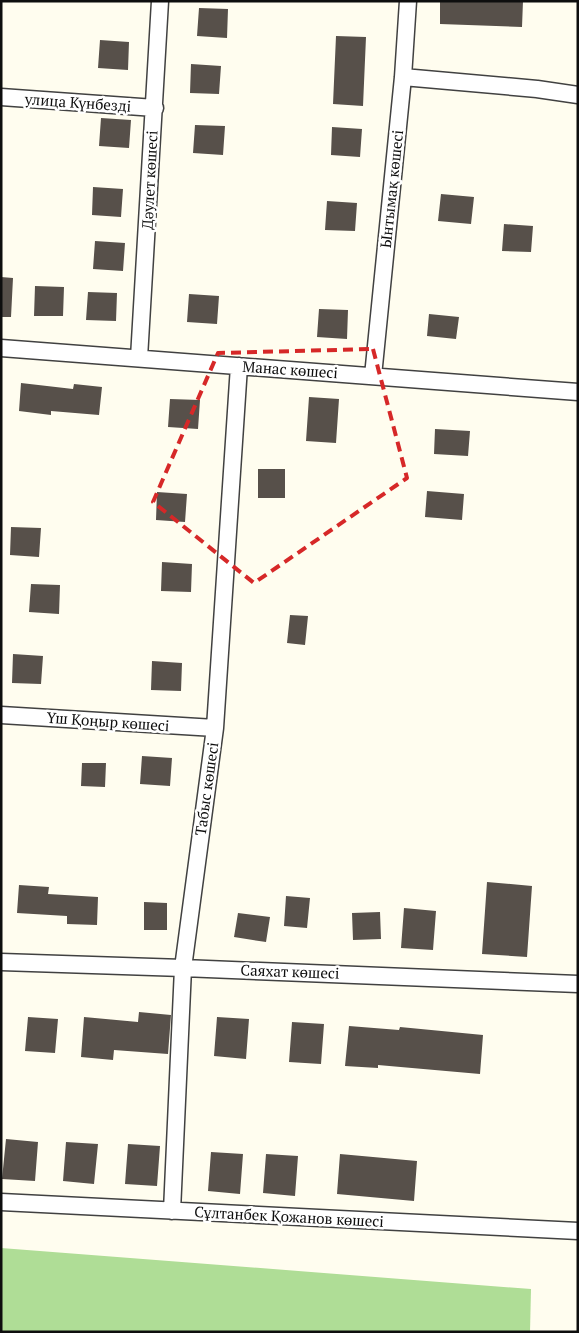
<svg xmlns="http://www.w3.org/2000/svg" width="579" height="1333" font-family="'PT Serif',serif">
	<style>
		.forest { fill: #afdd96 }
		.building { fill: #57504a }
		.lines { fill: none; stroke-linecap: round; stroke-linejoin: round }
		.minor-casing { stroke: #414141; stroke-width: 19 }
		.minor { stroke: #fff; stroke-width: 16 }
		.marked { fill: none; stroke: #d62828; stroke-width: 4; stroke-dasharray: 10 6; stroke-linejoin: round }
		.labels { text-anchor: middle; stroke-width: 5; stroke-linejoin: round; paint-order: stroke }
		.street-label { font-size: 15px; fill: #0e0e0e; stroke: #fff }
	</style>
	<rect width="100%" height="100%" fill="#fffdef"/>
	<path class="forest" d="M1,1248L531,1289L530,1332H1Z"/>
	<path class="building" d="M440,1H523L522,27L440,24Z
		M199,8L228,9L227,38L197,36Z
		M336,36L366,37L363,106L333,104Z
		M100,40L129,42L128,70L98,68Z
		M191,64L221,66L219,94L190,93Z
		M101,118L131,120L129,148L99,146Z
		M195,125L225,126L223,155L193,153Z
		M332,127L362,129L360,157L331,155Z
		M93,187L123,189L121,217L92,215Z
		M441,194L474,197L471,224L438,221Z
		M327,201L357,203L355,231L325,230Z
		M504,224L533,226L531,252L502,251Z
		M95,241L125,243L123,271L93,269Z
		M1,277L13,278L11,317H1Z
		M35,286L64,287L63,316H34Z
		M88,292L117,293L116,321L86,320Z
		M189,294L219,296L217,324L187,322Z
		M319,309L348,310L347,339L317,337Z
		M429,314L459,317L456,339L427,336Z
		M21,383L73,389L74,384L102,387L99,415L51,411V415L19,411Z
		M309,397L339,399L336,443L306,441Z
		M170,399L200,400L198,429L168,427Z
		M435,429L470,431L468,456L434,454Z
		M258,469H285V498H258Z
		M427,491L464,494L462,520L425,517Z
		M157,492L187,494L185,522L156,520Z
		M11,527L41,528L39,557L10,555Z
		M162,562L192,564L191,592L161,591Z
		M31,584L60,585L59,614L29,612Z
		M290,615L308,616L305,645L287,643Z
		M13,654L43,656L41,684L12,683Z
		M152,661L182,663L181,691L151,690Z
		M142,756L172,758L170,786L140,784Z
		M82,763H106L105,787L81,786Z
		M487,882L532,886L527,957L482,954Z
		M19,885L49,887L48,894L98,897L97,925L67,924V916L17,913Z
		M286,896L310,898L307,928L284,926Z
		M144,902L167,903V930H144Z
		M404,908L436,911L433,950L401,948Z
		M380,912L381,939L353,940L352,913Z
		M238,913L270,917L266,942L234,937Z
		M139,1012L171,1015L168,1054L114,1050L113,1060L81,1057L84,1017L138,1022Z
		M28,1017L58,1019L55,1053L25,1051Z
		M217,1017L249,1019L246,1059L214,1056Z
		M292,1022L324,1024L321,1064L289,1062Z
		M349,1026L399,1030L400,1027L483,1035L480,1074L378,1065V1068L345,1066Z
		M6,1139L38,1142L35,1181L2,1179Z
		M66,1142L98,1144L94,1184L63,1181Z
		M128,1144L160,1146L157,1186L125,1184Z
		M211,1152L243,1154L240,1194L208,1191Z
		M266,1154L298,1156L295,1196L263,1193Z
		M340,1154L417,1161L414,1201L337,1194Z"/>
	<g class="lines">
		<defs>
			<path id="minor" d="M403,77L537,89L578,95
				M1,97L155,108
				M1,348L578,392
				M139,358L160,1
				M373,376L403,77L408,1
				M1,715L215,728
				M1,962L183,968L578,984
				M1,1202L578,1231
				M172,1211L183,968L215,728L239,366"/>
		</defs>
		<use href="#minor" class="minor-casing"/>
		<use href="#minor" class="minor"/>
	</g>
	<path class="marked" d="M373,349L407,478L254,583L153,502L218,353Z"/>
	<g class="labels">
		<g class="street-label">
			<text transform="translate(78 103) rotate(4)" y="5">улица Күнбезді</text>
			<text transform="translate(150 180) rotate(-87)" y="5">Дәулет көшесі</text>
			<text transform="translate(392 189) rotate(-84)" y="5">Ынтымақ көшесі</text>
			<text transform="translate(290 370) rotate(4)" y="5">Манас көшесі</text>
			<text transform="translate(108 722) rotate(4)" y="5">Үш Қоңыр көшесі</text>
			<text transform="translate(207 789) rotate(-82)" y="5">Табыс көшесі</text>
			<text transform="translate(290 972) rotate(2)" y="5">Саяхат көшесі</text>
			<text transform="translate(289 1217) rotate(3)" y="5">Сұлтанбек Қожанов көшесі</text>
		</g>
	</g>
	<rect width="579" height="1333" fill="none" stroke="#0e0e0e" stroke-width="5"/>
</svg>
